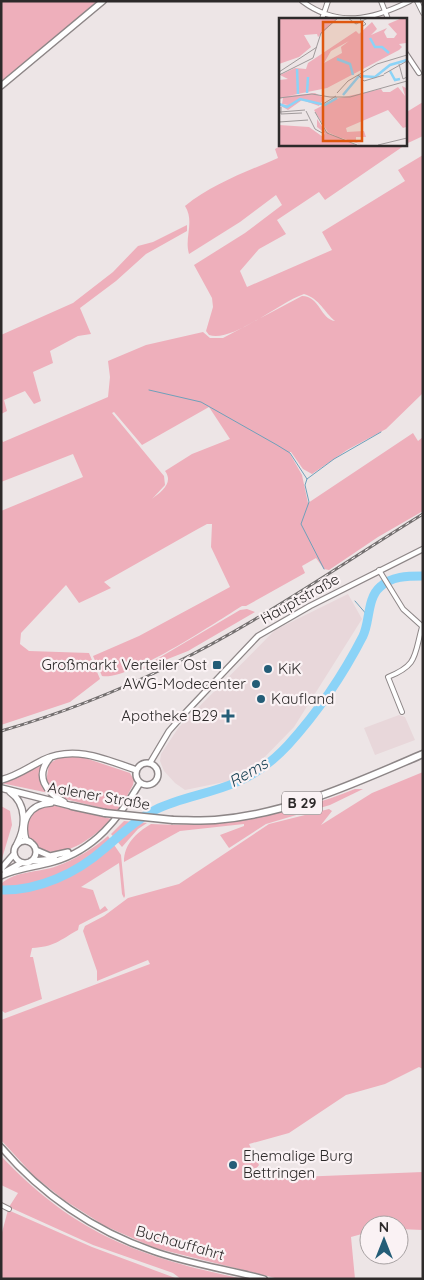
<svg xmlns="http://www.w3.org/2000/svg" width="424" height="1280" font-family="Quicksand,sans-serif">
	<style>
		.built { fill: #e8d7da }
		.green { fill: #eeafbb; fill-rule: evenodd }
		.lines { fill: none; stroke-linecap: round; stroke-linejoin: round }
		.stream { stroke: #6fa0ba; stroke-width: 1 }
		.river { stroke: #8bd3f7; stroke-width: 9 }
		.minor-casing { stroke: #8d8687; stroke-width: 6 }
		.tertiary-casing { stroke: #8d8687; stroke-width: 7 }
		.secondary-casing { stroke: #8d8687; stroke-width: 8 }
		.primary-casing { stroke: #8d8687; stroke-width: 8 }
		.trunk-casing { stroke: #8d8687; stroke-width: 9 }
		.minor { stroke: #fff; stroke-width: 4 }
		.tertiary { stroke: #fff; stroke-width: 4.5 }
		.secondary { stroke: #fff; stroke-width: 5 }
		.primary { stroke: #fff; stroke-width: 5.5 }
		.trunk { stroke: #fff; stroke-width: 6 }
		.rail-casing { stroke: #747070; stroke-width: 3 }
		.rail { stroke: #faf2f4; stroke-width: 1; stroke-dasharray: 4; stroke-linecap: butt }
		.trunk-bridge-casing { stroke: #8d8687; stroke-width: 9; stroke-linecap: butt }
		.trunk-bridge { stroke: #fff; stroke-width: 6 }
		.poi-dot { fill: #245d77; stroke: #faf2f4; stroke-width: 2 }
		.labels { text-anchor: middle; stroke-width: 4.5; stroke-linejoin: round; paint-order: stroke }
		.shield { fill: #faf2f4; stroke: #6a6667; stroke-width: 1 }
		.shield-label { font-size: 14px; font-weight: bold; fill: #2d2a2a }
		.street-label { font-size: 15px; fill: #2d2a2a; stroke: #faf2f4 }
		.poi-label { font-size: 15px; fill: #2d2a2a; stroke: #faf2f4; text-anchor: end }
		.water-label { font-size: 16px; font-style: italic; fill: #123c4f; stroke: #faf2f4 }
		.inset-river { fill: none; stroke: #8bd3f7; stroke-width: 2.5 }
		.inset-road { fill: none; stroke: #a09a9b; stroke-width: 1 }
		.view { fill: #df570e; fill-opacity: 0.15; stroke: #df570e; stroke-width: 2.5 }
		.inset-edge { fill: none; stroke: #2d2a2a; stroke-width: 2.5 }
	</style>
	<rect width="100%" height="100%" fill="#ede5e6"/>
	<path class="built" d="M348,594L362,619L294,727L256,766L242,775L229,781L185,790L175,783L164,771L160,761L161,754L179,727L275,630Z
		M399,715L405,717L415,740L375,755L364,728Z"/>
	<path class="green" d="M1,1H98L1,82Z
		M423,102V136L408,143L325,200L319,192L277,220L286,234L259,249L240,271L247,287L332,250L322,232L405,181L398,170L423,155V393L386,429L347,450L312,474L303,469L291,452H289L302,475L308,503L413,433L418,441L423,437V511L378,537L329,570L324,569L316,558L302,566L305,573L246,606H242C216,622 129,681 102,676L93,656L139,636L230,587L211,547L212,524H207L196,530L104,582L111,588L79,603L66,585L21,633L20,644L29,651L89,653L100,679L70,702L1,725V511L83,477L73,454L1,482V438L3,442L108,397L110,377L108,361L146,345L203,332L210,338H223L302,296C320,296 320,319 335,321C324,312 320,299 304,294C280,302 232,343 209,335L206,331L213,307L212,298L194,265L245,233L282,205L276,195L240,222L189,254C184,237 195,222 185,206C212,184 246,172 278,158L275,149L284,144H405V113ZM209,407L230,439L192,454L165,471C174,483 161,492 152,499L165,485L164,476L112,413L114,412L142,445Z
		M187,225V231L146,254L116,281L80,308L91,334L78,336L50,351L53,363L33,372L41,401L34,404L25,391L4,400L7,411L1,414V335L73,303L113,272L138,246L153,242Z
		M247,609L255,612L188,651L135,672L240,610Z
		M76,755L130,773L134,780L133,785L118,812L65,799L52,792L46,782L49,764L60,757Z
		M46,760L43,767L49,793L1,783L18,777Z
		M423,772V1069L419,1067L385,1084L346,1095L289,1133L249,1144L259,1165L248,1179L423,1172V1230L399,1229V1225H369V1232L351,1237L355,1279H279L155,1248L105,1226L64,1200L34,1176L1,1140V1020L150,964L148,960L97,981V971L83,931L85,926L104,916L128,898L179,884L269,824L329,809L332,811L321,825L372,793Z
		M355,789H363L330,805L266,824L229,848L220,835L244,826V824L180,831L124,862C124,844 136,833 151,824C220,828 291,815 355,789Z
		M52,805L112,819C89,842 47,873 26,832C29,814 34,808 52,805Z
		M1,806L10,811L12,825L1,862Z
		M124,821L147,823L138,829L122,847L111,834Z
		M108,836L121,855L125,896L124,898L122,894L119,863L81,887L93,890L100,910L105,906L108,910L79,925L78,930C60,940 54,947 32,948L30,957H33L42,999L5,1013L1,1010V884C16,870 39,873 57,866C76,859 93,849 108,836Z
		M1,1156C76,1235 140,1257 243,1279H181L173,1273L93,1245L9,1207L18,1193L1,1185Z
		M8,1210L92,1247L178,1279H1V1236Z"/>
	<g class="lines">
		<path class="stream" d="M149,390L201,402L277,445L290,453L307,479L305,485L309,502L301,524L324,569
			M307,479L334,459L381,432
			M355,601L368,616"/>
		<path class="river" d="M1,890C38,891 77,873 104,849C121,835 135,820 155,810C181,797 210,794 237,782C256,774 274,760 288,745C317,713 343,675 363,636C370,622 367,598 380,587C391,576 408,576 423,576"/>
		<defs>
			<path id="minor" d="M302,1C338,28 372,20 410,1
				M381,1L388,19
				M417,1L423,13
				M322,19L328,1
				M405,52L419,73
				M379,570L403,609L423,627
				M402,712L388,677C418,665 414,656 422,627
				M1,1205L9,1209"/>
			<path id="tertiary" d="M150,763L169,731L185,713L258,636L310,606L423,549"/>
			<path id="secondary" d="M1,86L103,1
				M136 774a11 11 0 1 1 22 0a11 11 0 1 1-22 0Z
				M14 852a11 11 0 1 1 22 0a11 11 0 1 1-22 0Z
				M36,850L50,856L68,852
				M31,861L55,859
				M1,869L14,854
				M5,872L21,863
				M1,876C18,868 36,867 53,862C95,850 119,818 140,783
				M1,1147C41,1194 94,1231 153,1251C189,1264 227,1269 264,1279"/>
			<path id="primary" d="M50,758C34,776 46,792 64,802
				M1,780C17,776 29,767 43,760C74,745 105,759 136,770
				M1,788L72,806
				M10,792C27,804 26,827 17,844
				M30,842L26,840C20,820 30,804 51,803"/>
			<path id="trunk" d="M72,806L105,813
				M173,820C187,820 201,821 215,820C289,814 355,783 423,754"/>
		</defs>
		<use href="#minor" class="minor-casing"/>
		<use href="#tertiary" class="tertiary-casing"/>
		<use href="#secondary" class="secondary-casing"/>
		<use href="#primary" class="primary-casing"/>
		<use href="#trunk" class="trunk-casing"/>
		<use href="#minor" class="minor"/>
		<use href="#tertiary" class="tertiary"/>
		<use href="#secondary" class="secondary"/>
		<use href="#primary" class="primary"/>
		<use href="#trunk" class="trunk"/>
		<defs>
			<path id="rail" d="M1,731C60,714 116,692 171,665C259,622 340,565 423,514"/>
		</defs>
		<use href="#rail" class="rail-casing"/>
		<use href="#rail" class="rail"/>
		<defs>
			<path id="trunk-bridge" d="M105,813L173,820"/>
		</defs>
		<use href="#trunk-bridge" class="trunk-bridge-casing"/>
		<use href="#trunk-bridge" class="trunk-bridge"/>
	</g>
	<g class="poi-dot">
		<rect x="212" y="660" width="10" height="10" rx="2.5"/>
		<circle cx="268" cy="669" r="5"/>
		<circle cx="256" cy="684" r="5"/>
		<circle cx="261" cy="699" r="5"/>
		<path d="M225.5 708.5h5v5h5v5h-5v5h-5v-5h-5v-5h5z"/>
		<circle cx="233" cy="1165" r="5"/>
	</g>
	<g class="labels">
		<rect class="shield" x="282" y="791.5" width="40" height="23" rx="4"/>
		<g class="shield-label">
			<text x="302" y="808">B 29</text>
		</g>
		<g class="street-label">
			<text transform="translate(300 599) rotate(-29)" y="5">Hauptstraße</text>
			<text transform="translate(99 796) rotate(10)" y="5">Aalener Straße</text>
			<text transform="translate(180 1243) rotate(16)" y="5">Buchauffahrt</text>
		</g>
		<g class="poi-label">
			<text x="207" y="670">Großmarkt Verteiler Ost</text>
			<text x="278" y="674" text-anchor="start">KiK</text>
			<text x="246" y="689">AWG-Modecenter</text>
			<text x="271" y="704" text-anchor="start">Kaufland</text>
			<text x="218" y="721">Apotheke B29</text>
			<text x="243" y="1161" text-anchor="start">Ehemalige Burg<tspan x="243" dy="17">Bettringen</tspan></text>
		</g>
		<g class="water-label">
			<text transform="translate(248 772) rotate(-30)" y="6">Rems</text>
		</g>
	</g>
	<g transform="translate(279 18)">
		<rect width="128" height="128" fill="#ede5e6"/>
		<path d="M59,0L39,19L38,16L25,17L32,29L20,39L0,46V1ZM123,0H127V25L120,26L123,29L120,32L48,70L9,78L36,75L45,80L40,88L23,82L9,92L0,87H9L3,86L4,80L0,81V62L9,61L1,57L16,50L27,51L29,45L77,13L80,16L93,4L98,11L92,17L108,10L105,14L108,20H115L118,16L109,6ZM70,23L62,29L63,35L45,45L52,33ZM127,63V109L124,110L109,92L67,110L68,114L85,113L87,119H77V124L84,127L50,116L35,92L56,81L102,71L104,74H111L119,69L126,78L123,68L127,70ZM38,101L46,113L77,127H0V107L30,109L44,119L46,115L38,109Z" fill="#eeafbb" fill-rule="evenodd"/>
		<path class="inset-river" d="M91,20L96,29H103L110,35M58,41L71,46L74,57M18,51L19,76M111,53L116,62L121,61M28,75L29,59M64,77L80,58L96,59L111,47L128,42M0,86L8,89L21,81L46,87L58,80"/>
		<path class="inset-road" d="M69,0L77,6L89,0M81,0L84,8L87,6L84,3M120,46L124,61L128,59M0,54L38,29M105,56L128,43M0,57L34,40L42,15L59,0M79,57L85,63L105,57M58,75L69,63L98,46L128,37M51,79H71L128,63M0,80L33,76L51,79M44,86L57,78M2,89V96L23,95M27,93L36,111L45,116M1,94L26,92M36,94L48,115L78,127M0,104L29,102M99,127L128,120"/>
		<path class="view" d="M44,4H83V123H44Z"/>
		<rect width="128" height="128" class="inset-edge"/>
	</g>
	<rect width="424" height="1280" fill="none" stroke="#2d2a2a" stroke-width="5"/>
	<g transform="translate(384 1240)"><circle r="24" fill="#faf2f4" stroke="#a8a2a3"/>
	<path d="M0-4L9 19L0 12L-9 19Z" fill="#245d77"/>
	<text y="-8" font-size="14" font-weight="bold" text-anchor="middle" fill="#2d2a2a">N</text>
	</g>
</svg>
